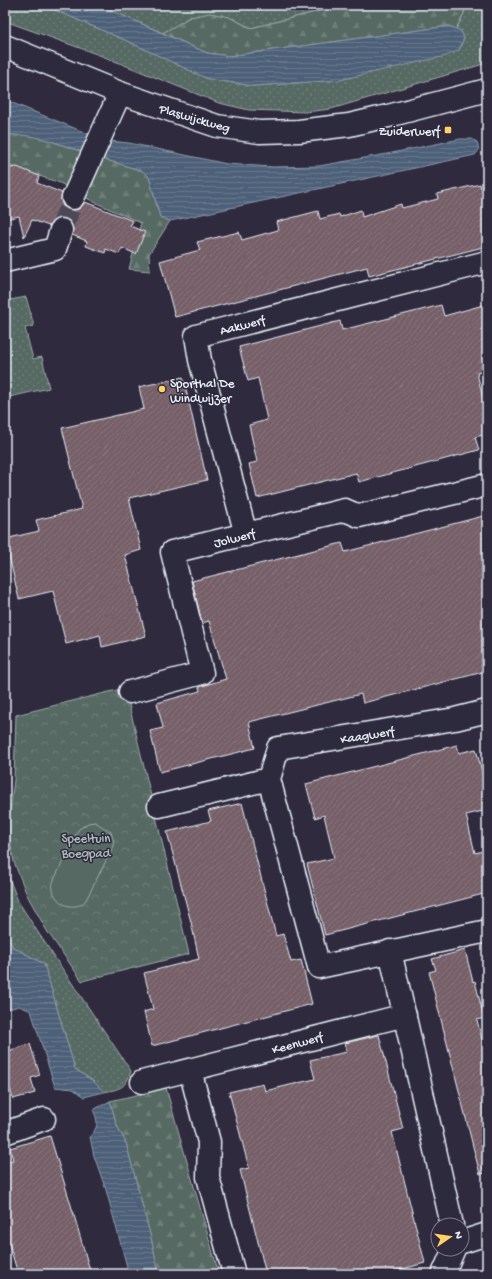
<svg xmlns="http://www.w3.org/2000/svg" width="492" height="1279" font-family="'Gochi Hand',sans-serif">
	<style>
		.grass { fill: url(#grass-dots); stroke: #9fadad }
		.forest { fill: url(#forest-firs); stroke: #9fadad }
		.park { fill: url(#park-crowns); stroke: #9fadad }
		.garden { fill: #566962; stroke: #9fadad }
		.water { fill: url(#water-rules); stroke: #8c9bac }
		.building { fill: url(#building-hatch); stroke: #e8f1f8 }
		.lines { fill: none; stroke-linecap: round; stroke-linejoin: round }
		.minor-tunnel { stroke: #4b4859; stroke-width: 22; stroke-dasharray: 22 11; stroke-linecap: butt }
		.minor-casing { stroke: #e8f1f8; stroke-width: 25 }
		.tertiary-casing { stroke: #e8f1f8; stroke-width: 25 }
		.minor { stroke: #2f2a3d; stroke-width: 22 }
		.tertiary { stroke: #2f2a3d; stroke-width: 22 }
		.poi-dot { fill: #ffd166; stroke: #2f2a3d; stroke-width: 1.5 }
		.labels { text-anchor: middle; stroke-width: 3; stroke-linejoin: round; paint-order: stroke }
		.street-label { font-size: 13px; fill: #e8f1f8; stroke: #2f2a3d }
		.poi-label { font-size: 13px; fill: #e8f1f8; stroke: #2f2a3d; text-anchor: end }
		.park-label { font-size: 13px; fill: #aebbbc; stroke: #2f2a3d }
	</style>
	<defs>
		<pattern id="grass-dots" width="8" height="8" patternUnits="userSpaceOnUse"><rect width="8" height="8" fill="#566962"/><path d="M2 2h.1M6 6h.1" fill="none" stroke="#6e7f79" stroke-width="1.8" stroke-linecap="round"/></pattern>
		<pattern id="forest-firs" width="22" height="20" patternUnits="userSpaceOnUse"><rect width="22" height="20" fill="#566962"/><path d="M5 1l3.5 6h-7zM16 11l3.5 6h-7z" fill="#6e7f79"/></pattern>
		<pattern id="park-crowns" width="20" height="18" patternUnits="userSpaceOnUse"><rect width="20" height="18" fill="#566962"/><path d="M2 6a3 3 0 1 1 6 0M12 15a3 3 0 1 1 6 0" fill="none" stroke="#6e7f79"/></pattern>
		<pattern id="water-rules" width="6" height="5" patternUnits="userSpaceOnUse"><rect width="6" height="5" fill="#4e6179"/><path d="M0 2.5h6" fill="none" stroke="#68788d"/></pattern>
		<pattern id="building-hatch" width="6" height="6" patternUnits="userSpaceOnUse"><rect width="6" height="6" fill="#765e67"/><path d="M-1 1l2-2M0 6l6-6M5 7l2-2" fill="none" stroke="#8a767e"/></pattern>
	</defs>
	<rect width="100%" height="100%" fill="#2f2a3d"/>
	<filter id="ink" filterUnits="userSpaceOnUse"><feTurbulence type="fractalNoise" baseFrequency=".025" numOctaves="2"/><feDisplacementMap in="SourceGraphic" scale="8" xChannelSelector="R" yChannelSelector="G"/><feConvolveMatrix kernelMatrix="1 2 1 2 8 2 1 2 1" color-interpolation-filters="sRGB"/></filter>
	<g filter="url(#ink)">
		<path class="grass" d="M5,5H43L125,40L208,79L253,86L339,80L459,50L464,38L461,31L456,29L464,13L465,5H484L487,15V63L331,109L305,112L249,110L219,103L102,56L5,21Z
			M99,5H344L251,28L229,17H190L163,33Z
			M26,297L34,326L25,328L33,359L42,357L49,388L5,398V301Z
			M5,868L18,901L39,934L131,1071C126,1088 120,1089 104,1092L93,1081L75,1069L44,964L13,947L7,936L5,929Z"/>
		<path class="forest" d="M344,5H465L464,13L456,29L449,26L229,56L207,53L163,33L190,17L210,13L229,17L251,28Z
			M17,134L39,137L103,159L143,171L149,177L160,217L170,221L149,254L150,271L129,269L141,223L92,201L60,183L13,167H5V135Z
			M166,1088L219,1274H159L151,1238L126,1143L117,1126L110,1101Z"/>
		<path class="park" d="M125,688L189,954L82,981L47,931L27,895L14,862L10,842L9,818L14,780L16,715Z"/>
		<path class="garden" d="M95,822L111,832L114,842L112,849L86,900C83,903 80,906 75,906C62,908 50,895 53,882L78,830L88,823Z"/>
		<path class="water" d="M43,5H99L207,53L229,56L449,26L461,31L464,38L459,50L446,56L339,80L253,86L208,79L125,40Z
			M5,100L89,134L83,152C57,143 33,133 5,135Z
			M460,139H472L477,142L479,150L475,155L170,221L160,217L149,177L143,171L103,159L110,141L129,143L227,164L273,167L319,166L387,154Z
			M5,929L7,936L13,947L44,964L75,1069L93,1081L104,1092L84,1097L73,1089L55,1087L31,1011L19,1006L5,1010Z
			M110,1101L117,1126L126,1143L151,1238L159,1274H129L106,1190L94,1156L90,1137C98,1127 99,1122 93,1110Z"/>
		<path class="building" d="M17,167L39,176L37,183L62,193L61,200L63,206L68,209L74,210L80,208L85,202L133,221L130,226L145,232L136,254L122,248L119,254L106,249L105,253L86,246L87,241L72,235L73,227L70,221L64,218H59L53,221L49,226L32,220L24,237L19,216L5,219V169Z
			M480,184L481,188L487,186V246L369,276L367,267L175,317L160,261L200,250L197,242L239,232L242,240L278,230L276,222L318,211L320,219L339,214L340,217L361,210L362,217L401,204L402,208L438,199L437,194Z
			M487,304V371L477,373L487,415V434L475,437L479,450L359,482L356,473L257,498L249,464L257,462L249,425L267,420L258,378L248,381L239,347L340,321L342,330L441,305L444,316Z
			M183,377L207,480L129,498L141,550L125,555L146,636L102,647L100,635L66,644L53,591L19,599L5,539L39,531L36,520L82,509L62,428L144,409L139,387Z
			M487,515V671L363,703L361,694L249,722L255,748L160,772L150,731L163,728L157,703L200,691L199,687L226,679L209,621L202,623L192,581L342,543L345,552Z
			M457,745L459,753L476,749L487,791V810L466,815L475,853L487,850V893L325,935L307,864L334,858L324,815L315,818L306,784Z
			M242,803L276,936L283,934L291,962L301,960L312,1004L152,1046L144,1012L153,1009L144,973L199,959L191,922L167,832L211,821L208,811Z
			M465,950L473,982L475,981L484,1018L477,1020L487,1058V1173L480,1174L429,972L436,970L432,959Z
			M379,1035L403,1129L392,1132L425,1263L384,1274H266L240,1170L249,1168L229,1092L263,1084L265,1091L315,1079L310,1060L347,1052L345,1043Z
			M30,1044L40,1075L31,1078L35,1093L13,1099L9,1085L5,1086V1052Z
			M50,1136L71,1205L91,1274H18L5,1230V1162L13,1160L10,1148Z"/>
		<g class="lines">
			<path class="minor-tunnel" d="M61,230L73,198"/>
			<defs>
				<path id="minor" d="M73,198L120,93
					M5,261L55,249L61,230
					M246,535L200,360L196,336L487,262
					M130,692L202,673L172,552L345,510L359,516L487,485
					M269,779L319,967L487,931
					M159,806L269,779L278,748L455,719L487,711
					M390,951L452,1225
					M190,1070L209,1142L208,1177L234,1274
					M142,1082L405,1015
					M5,1133L44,1119
					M462,1242L487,1234
					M443,1274L454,1249"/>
				<path id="tertiary" d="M5,46L120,93L217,126L259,132L299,131L349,125L388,116L487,90"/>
			</defs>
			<use href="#minor" class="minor-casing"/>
			<use href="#tertiary" class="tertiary-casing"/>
			<use href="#minor" class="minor"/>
			<use href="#tertiary" class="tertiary"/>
		</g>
	</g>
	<g class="poi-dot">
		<rect x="444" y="126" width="8" height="8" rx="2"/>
		<circle cx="162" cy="389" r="4"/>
	</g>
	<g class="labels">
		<g class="street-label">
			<text transform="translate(195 117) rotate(16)" y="5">Plaswijckweg</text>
			<text transform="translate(242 324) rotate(-14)" y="5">Aakwerf</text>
			<text transform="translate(234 537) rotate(-14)" y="5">Jolwerf</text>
			<text transform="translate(367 734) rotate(-9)" y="5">Kaagwerf</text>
			<text transform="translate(297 1042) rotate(-15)" y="5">Keenwerf</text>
		</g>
		<g class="poi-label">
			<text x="440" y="135">Zuiderwerf</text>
			<text x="170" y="387" text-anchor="start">Sporthal De<tspan x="170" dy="15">Windwijzer</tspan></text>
		</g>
		<g class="park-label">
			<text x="86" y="842">Speeltuin<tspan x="86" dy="15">Boegpad</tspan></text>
		</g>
	</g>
	<rect width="492" height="1279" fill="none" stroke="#2f2a3d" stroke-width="20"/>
	<rect x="10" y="10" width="472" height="1259" fill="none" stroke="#e8f1f8" stroke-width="1.5" filter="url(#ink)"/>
	<g transform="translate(450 1237) rotate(77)"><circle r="19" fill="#2f2a3d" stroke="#797a88"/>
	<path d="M0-3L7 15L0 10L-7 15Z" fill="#ffd166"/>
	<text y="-6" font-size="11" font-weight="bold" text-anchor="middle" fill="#e8f1f8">N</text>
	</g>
</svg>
